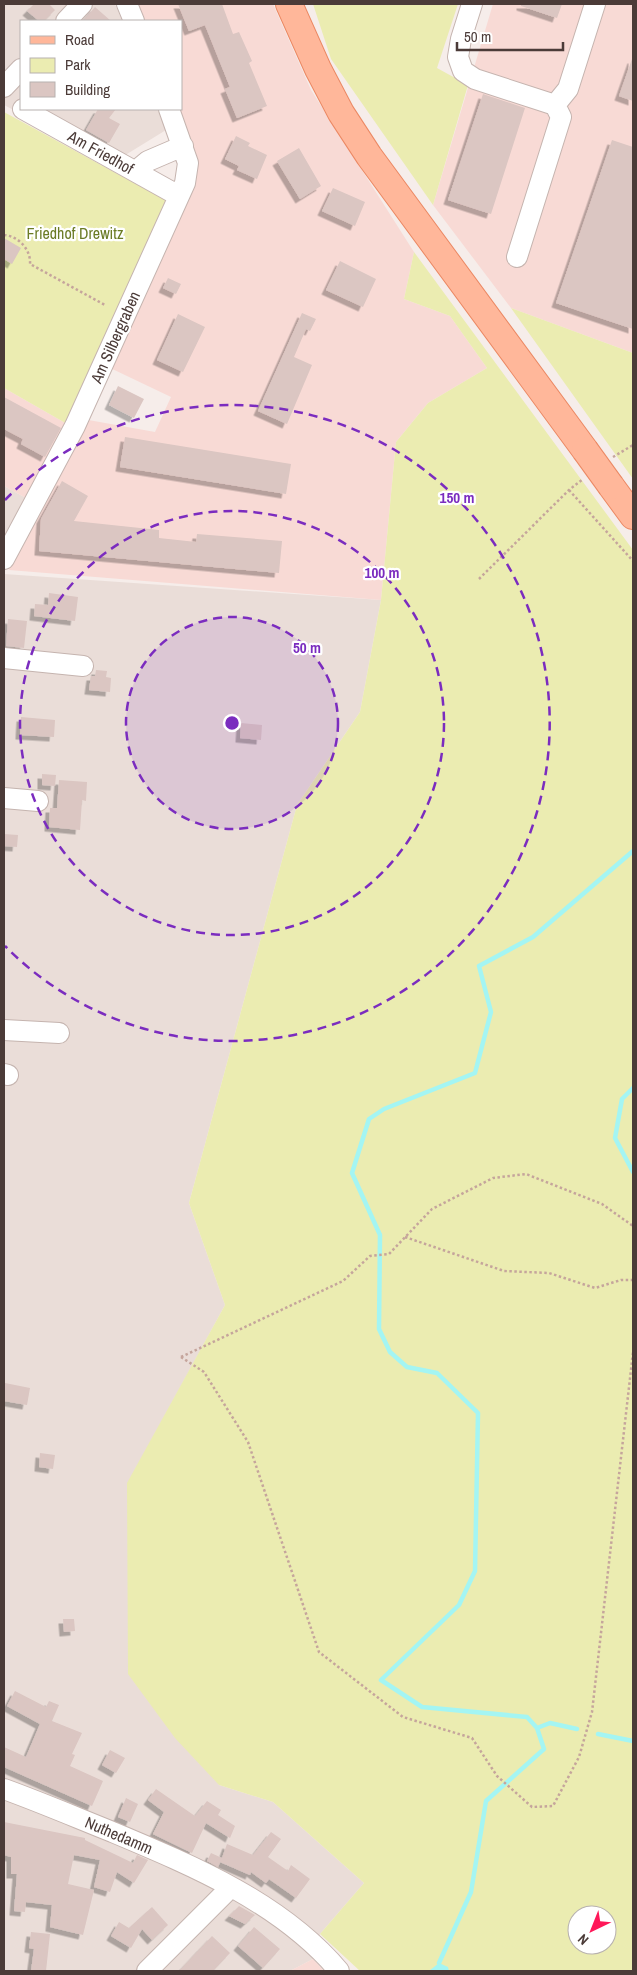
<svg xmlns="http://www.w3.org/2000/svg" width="637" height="1975" font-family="'Archivo Narrow',sans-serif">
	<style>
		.residential { fill: #eaddd8 }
		.commercial { fill: #f8dad5 }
		.green { fill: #ebecb1; fill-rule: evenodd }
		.water { fill: #a4f5f3 }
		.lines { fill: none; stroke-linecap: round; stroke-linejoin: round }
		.stream { stroke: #a4f5f3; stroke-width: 4.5 }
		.building { fill: #dbc6c2; filter: url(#shadow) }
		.minor-casing { stroke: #c5b4af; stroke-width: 22 }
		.major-casing { stroke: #eb8863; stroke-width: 28 }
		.path { stroke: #c5a59c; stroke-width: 2.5; stroke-dasharray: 2.5 2.5; stroke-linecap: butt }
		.minor { stroke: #fff; stroke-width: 20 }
		.major { stroke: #ffb79a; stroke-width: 26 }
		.major-bridge-casing { stroke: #eb8863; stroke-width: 28; stroke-linecap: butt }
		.major-bridge { stroke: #ffb79a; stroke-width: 26 }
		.ring { fill: none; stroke: #7b2cbf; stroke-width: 2.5; stroke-dasharray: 9 6 }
		.labels { text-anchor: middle; stroke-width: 4.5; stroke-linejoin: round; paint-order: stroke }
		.street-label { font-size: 16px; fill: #4b3b38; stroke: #fff }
		.park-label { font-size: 16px; fill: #6b7b25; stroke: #fff }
		.centre { fill: #7b2cbf; stroke: #fff; stroke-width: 2.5 }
		.ring-label { font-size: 15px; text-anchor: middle; font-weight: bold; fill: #7b2cbf; stroke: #fff; stroke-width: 4.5; stroke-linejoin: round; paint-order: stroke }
	</style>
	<defs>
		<filter id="shadow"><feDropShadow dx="-4.5" dy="4.5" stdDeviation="0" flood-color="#0004"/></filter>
	</defs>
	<rect width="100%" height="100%" fill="#f6edea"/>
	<path class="residential" d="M4,4H115L122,21H21V109H158L166,130L114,162L4,105Z
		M4,486L26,498L4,541Z
		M4,574L381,600L360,712L297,805L189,1203L225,1305L128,1483L219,1785L273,1802L364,1883L320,1934L313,1959L290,1971H4Z"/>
	<path class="commercial" d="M133,4H273L311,90L414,252L404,299L450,316L487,368L428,403L396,442L381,600L9,570L83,419L155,432L171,397L106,366L185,193L178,109H181V21H140Z
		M493,4H633V353L511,308L433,205Z
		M4,388L67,424L26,498L4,486Z
		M313,1959L324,1971H290Z"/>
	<path class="green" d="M313,4H458L437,68L468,85L433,205L331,59Z
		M4,112L167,201L67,424L4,388Z
		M414,252L633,550V1971H360L320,1934L364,1883L273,1802L219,1785L175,1738L128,1674L127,1483L225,1305L189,1203L297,805L360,712L381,600L396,442L428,403L487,368L450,316L404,299ZM577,1915H607V1945H577Z
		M511,308L633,353V479Z"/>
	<path class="water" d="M439,1963L448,1967L449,1971H429Z"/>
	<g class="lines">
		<path class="stream" d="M633,1088L622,1099L615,1138L633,1172
			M537,1728L550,1723L577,1729
			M598,1734L633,1741
			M439,1963L471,1892L486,1801L544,1749L537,1728L527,1717L422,1707L381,1680L459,1605L475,1571L478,1413L437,1373L407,1367L390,1352L379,1329L380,1235L352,1173L369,1119L384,1109L475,1073L491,1012L479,966L533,937L633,851"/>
	</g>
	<path class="building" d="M34,4H49L55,10L44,21H39L27,11Z
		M178,4H222L233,34L239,32L252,61L249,63L267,106L237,118L225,89L230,87L205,25L189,31Z
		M521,4H562L557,18L521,6Z
		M95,7L111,21H83Z
		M632,59H633V101L619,96Z
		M483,94L525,108L491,214L448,200Z
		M98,109H116L109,118L120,124L109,143L86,130Z
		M236,136L250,143L248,146L267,155L257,179L237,170L239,166L225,159Z
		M612,140L633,147V329L556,303Z
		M299,148L321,186L300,199L277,161Z
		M333,188L365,202L355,226L322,211Z
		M4,238L21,248L12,264L4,259Z
		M340,261L376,279L363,307L326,290Z
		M168,278L181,284L176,294L163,288Z
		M302,313L316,319L310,331L306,329L294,357L312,365L287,424L258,411Z
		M178,314L205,327L183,372L157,360Z
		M118,386L144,399L134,418L109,405Z
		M4,397L61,428L45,457L21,444L23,439L4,429Z
		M125,437L291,464L286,494L120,467Z
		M62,481L88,496L74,521L159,530V538L196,542L197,534L282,541L279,573L39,551L41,519Z
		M49,593L78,597L75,621L34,616L35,604L48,605Z
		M8,619L27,621L24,648L6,646Z
		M96,670L107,671L106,677L111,678L110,692L89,690L91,676H95Z
		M21,717L55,720L54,737L20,735Z
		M241,723L262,725L261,740L240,738Z
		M42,774L56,775L55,786L42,785Z
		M59,780L87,782L86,801L82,800L80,830L49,827L50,808H57Z
		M4,834L18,835L17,847L4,846Z
		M5,1383L30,1388L27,1405L4,1401Z
		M40,1453L55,1455L53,1469L39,1467Z
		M63,1619H74L75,1631L64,1632Z
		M15,1691L46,1707L49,1701L59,1705L52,1721L82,1733L72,1754L75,1755L70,1766L103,1781L92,1806L4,1767V1747L26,1757L40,1724L7,1706Z
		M110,1750L125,1758L116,1773L102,1765Z
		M156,1789L195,1816L207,1801L221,1810L218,1815L235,1826L230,1838L206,1823L192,1853L153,1834L164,1812L148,1800Z
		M126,1798L138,1804L130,1822L118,1817Z
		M4,1822L85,1838V1840L133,1863L137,1855L148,1860L134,1883L117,1872L110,1892L94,1887L100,1860L74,1855L68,1884L94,1890L83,1935L50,1927L52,1905L26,1902L25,1912L14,1911L17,1874H11V1857L4,1855Z
		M271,1832L281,1839L268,1857L288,1871L291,1865L310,1879L296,1898L269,1879L266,1883L251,1872L250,1875L220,1862L221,1860L218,1867L207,1861L211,1853L222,1858L227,1844L253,1855Z
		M239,1906L255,1915L245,1924L229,1916Z
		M152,1907L168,1925L152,1940L142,1929L131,1948L111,1936L119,1922L129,1928Z
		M254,1927L280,1949L263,1968L238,1946Z
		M31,1932L50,1934L46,1971H31L34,1949L29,1948Z
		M212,1936L230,1953L213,1971H179Z"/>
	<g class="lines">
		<defs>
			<path id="minor" d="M127,4L134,21
				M472,4L461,39L458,57L463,71L475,79L555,105L561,117L517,257
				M66,21L82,4
				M4,87L21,69
				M555,105L568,89L595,4
				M23,109L179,196
				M136,171L148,161L183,146
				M4,559L75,426L185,183L188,163L169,109
				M4,658L83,666
				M4,798L38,801
				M4,1030L59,1033
				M4,1074L8,1075
				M4,1789C40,1802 75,1817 110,1831C191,1865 281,1902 339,1971
				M147,1971L231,1887"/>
			<path id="major" d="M289,4L318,69L341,113L369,156L585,450
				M611,486L633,516"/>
		</defs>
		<use href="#minor" class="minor-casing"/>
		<use href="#major" class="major-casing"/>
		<path class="path" d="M4,235C18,236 31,249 30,264L105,305
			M613,457L633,445
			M569,490L633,561
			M479,579L569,490L583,479
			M405,1237L504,1271L549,1273L595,1288L621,1280H633
			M181,1357L204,1372L248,1442L319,1652L403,1717L472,1738L497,1776L532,1807L553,1806L579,1757L592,1712L633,1352
			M181,1357L343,1281L370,1256L389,1254L432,1209L493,1178L526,1174L602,1204L633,1226"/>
		<use href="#minor" class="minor"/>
		<use href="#major" class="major"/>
		<defs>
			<path id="major-bridge" d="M585,450L611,486"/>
		</defs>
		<use href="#major-bridge" class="major-bridge-casing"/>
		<use href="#major-bridge" class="major-bridge"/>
	</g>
	<circle cx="232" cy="723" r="106" fill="#7b2cbf" fill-opacity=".12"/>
	<g class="ring">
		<circle cx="232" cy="723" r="106"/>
		<circle cx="232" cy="723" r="212"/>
		<path d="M5 500A318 318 0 1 1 5 946"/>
	</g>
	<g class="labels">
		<g class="street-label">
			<text transform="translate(101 152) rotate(29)" y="6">Am Friedhof</text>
			<text transform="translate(115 337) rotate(-66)" y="6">Am Silbergraben</text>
			<text transform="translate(119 1835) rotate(23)" y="6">Nuthedamm</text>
		</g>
		<g class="park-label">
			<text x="75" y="239">Friedhof Drewitz</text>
		</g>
	</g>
	<circle cx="232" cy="723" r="8" class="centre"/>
	<g class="ring-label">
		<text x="457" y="503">150 m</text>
		<text x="382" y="578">100 m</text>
		<text x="307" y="653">50 m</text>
	</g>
	<rect width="637" height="1975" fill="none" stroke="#4b3b38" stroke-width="10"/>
	<rect x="20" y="20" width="162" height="90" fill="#ffffff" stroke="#b7b1af"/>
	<rect x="30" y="36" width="25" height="8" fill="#ffb79a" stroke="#b7b1af"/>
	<text x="65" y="45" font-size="15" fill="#4b3b38">Road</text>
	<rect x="30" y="58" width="25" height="15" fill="#ebecb1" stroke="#b7b1af"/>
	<text x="65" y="70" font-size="15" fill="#4b3b38">Park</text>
	<rect x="30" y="82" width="25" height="15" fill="#dbc6c2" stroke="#b7b1af"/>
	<text x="65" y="95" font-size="15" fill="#4b3b38">Building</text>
	<g transform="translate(592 1930) rotate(223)"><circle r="24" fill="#ffffff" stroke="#b7b1af"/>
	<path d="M0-4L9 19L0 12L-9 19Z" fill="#ff1859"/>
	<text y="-8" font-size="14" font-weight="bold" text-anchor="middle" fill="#4b3b38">N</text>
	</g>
	<path d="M457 42v8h106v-8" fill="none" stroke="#4b3b38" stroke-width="2.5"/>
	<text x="464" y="42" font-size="15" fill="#4b3b38" stroke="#ffffff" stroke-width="4" paint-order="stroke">50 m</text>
</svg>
